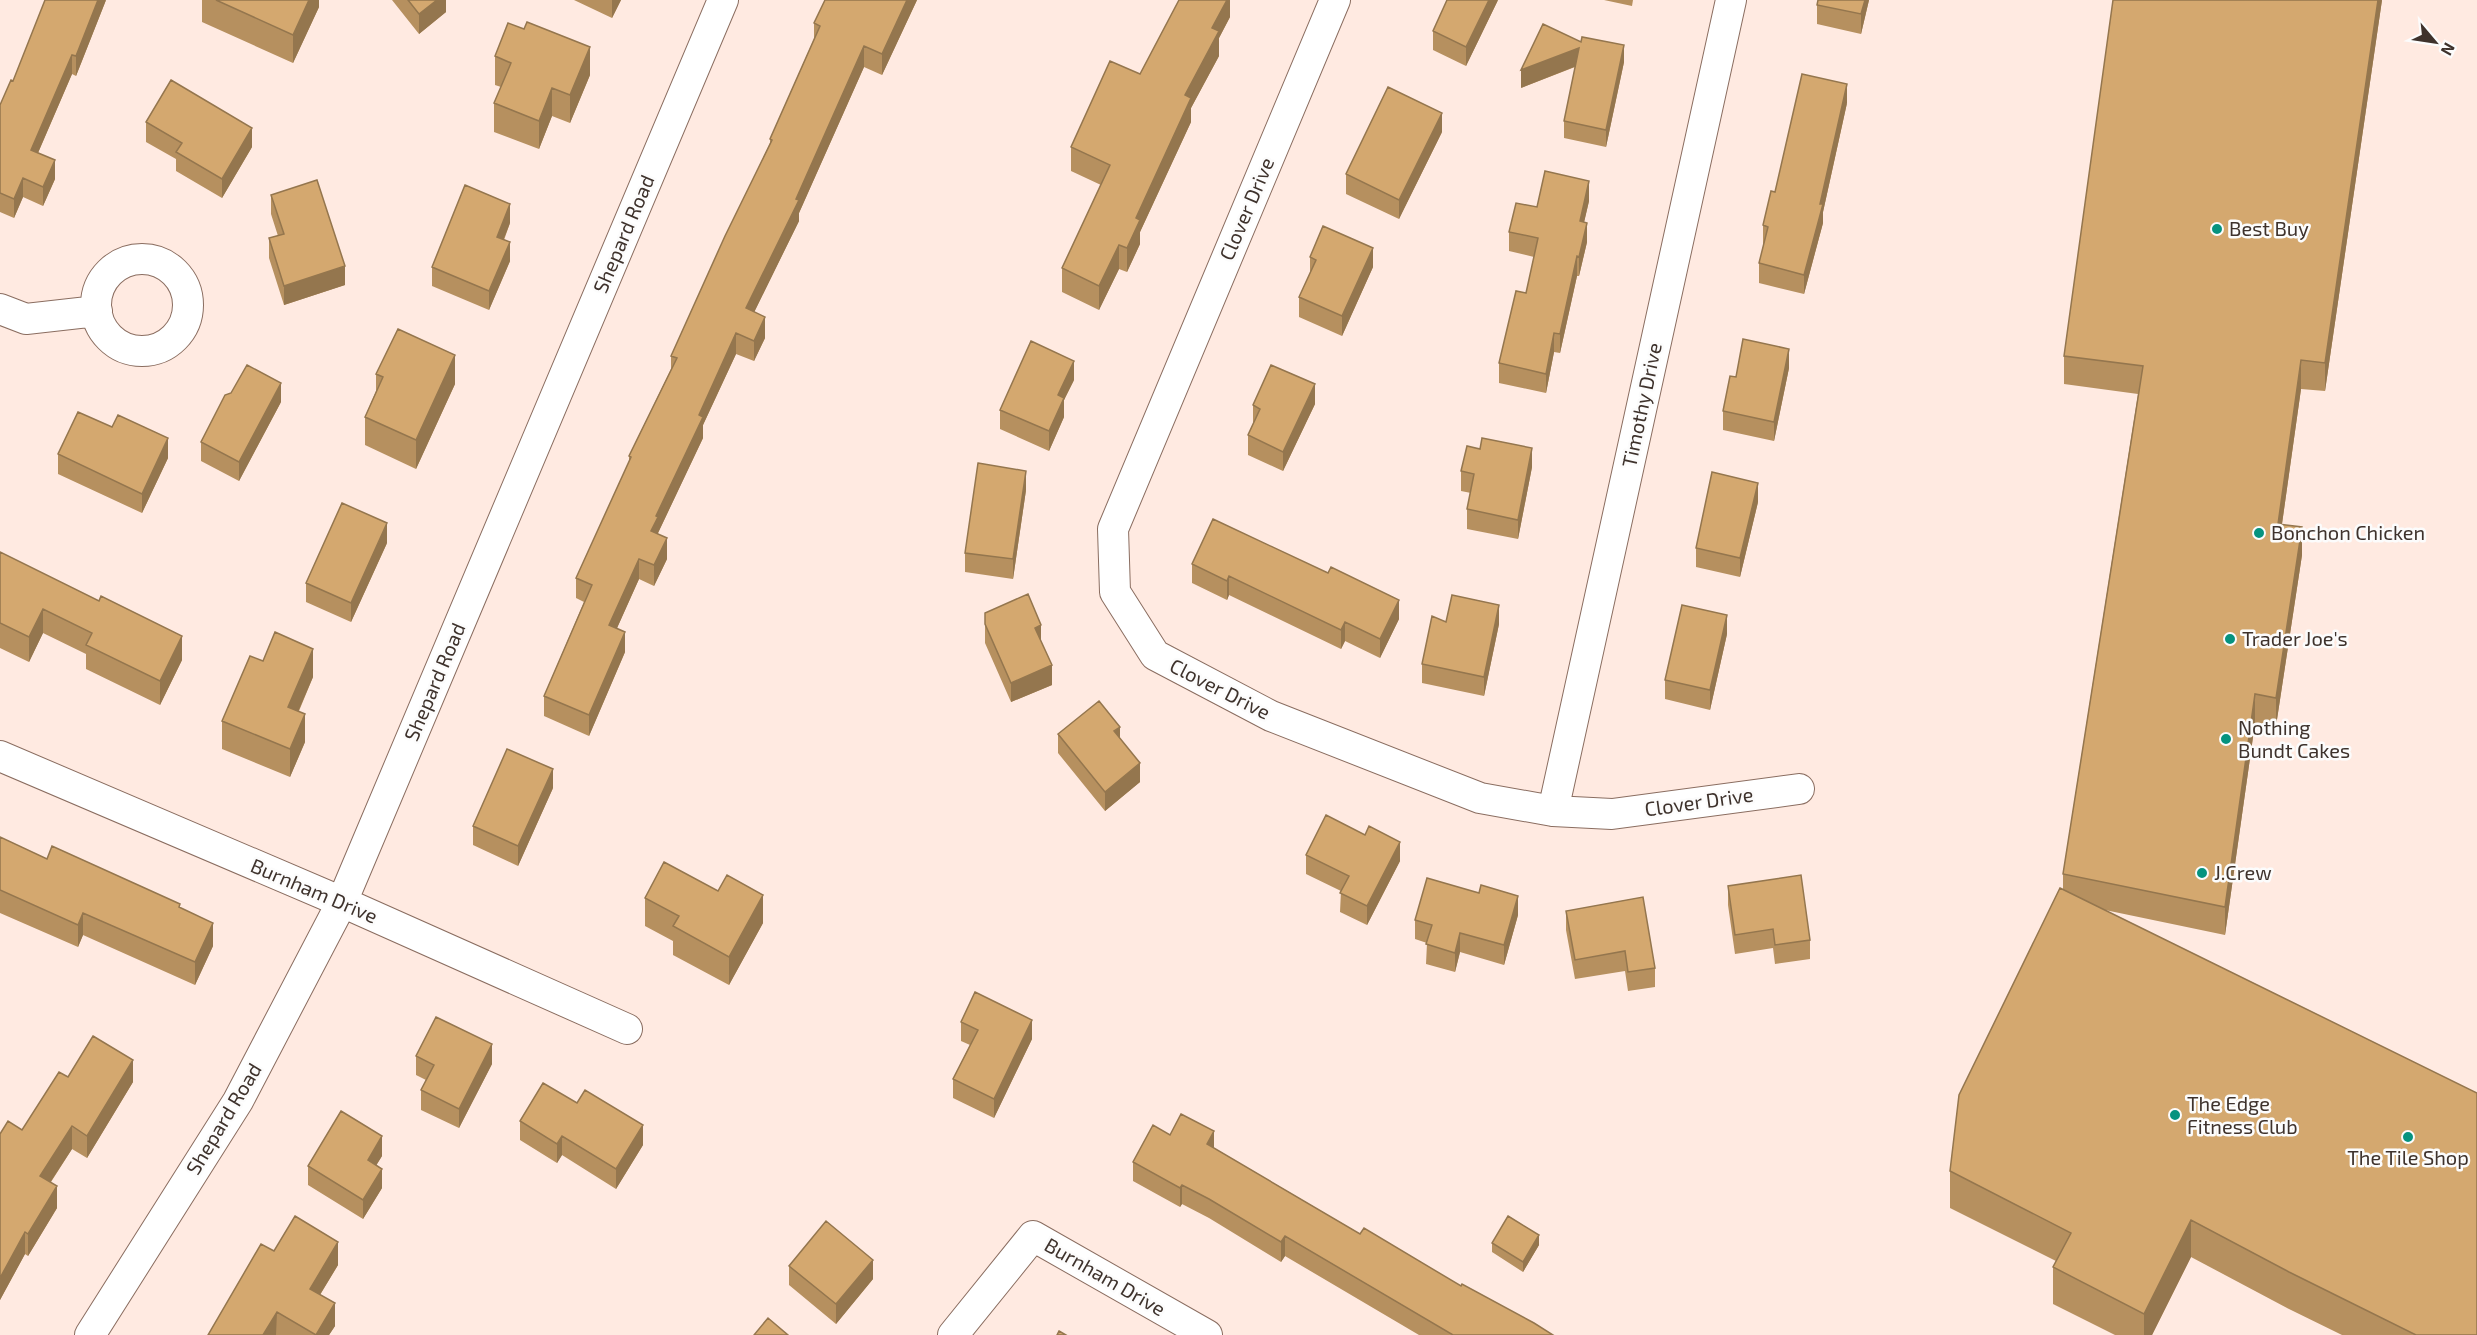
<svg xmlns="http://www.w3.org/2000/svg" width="2477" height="1335" font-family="'Exo 2',sans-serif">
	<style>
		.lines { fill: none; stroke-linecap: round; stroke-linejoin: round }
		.street-casing { stroke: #8a6d60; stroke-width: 32 }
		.street { stroke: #fff; stroke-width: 30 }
		.wall { fill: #b6905f }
		.shaded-wall { fill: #94764e }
		.building { fill: #d4a86f; stroke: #94764e; stroke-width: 1.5 }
		.poi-dot { fill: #06937f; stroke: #fcfcfc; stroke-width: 2 }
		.labels { text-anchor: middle; stroke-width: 5; stroke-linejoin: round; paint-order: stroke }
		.street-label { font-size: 20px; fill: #3e322c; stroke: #fcfcfc }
		.poi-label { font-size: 20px; fill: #3e322c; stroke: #fcfcfc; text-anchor: start }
	</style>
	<rect width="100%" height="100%" fill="#ffeae1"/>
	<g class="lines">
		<defs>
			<path id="street" d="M1335,0L1113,529L1115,592L1155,655L1271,716L1480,798L1553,811L1612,814L1799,789
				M96 305a46 46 0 1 1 92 0a46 46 0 1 1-92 0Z
				M0,309L26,319L97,311
				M0,756L342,902L627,1029
				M1553,811L1731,0
				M90,1335L238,1101L342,902L723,0
				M953,1335L1033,1236L1207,1335"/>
		</defs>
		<use href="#street" class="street-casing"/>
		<use href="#street" class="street"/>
	</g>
	<path class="wall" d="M106,0L76,76L72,74L38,153L55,179L43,206L23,197L14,218L0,212V105L13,81Z
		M202,0H319V7L293,63L202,22Z
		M392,0H446V12L419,34Z
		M574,0H621L612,18Z
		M917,0L882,75L864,67L799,213V221L754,312L765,338L754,361L736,354L703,425V438L658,533L667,559L654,586L639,579L617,628L625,652L589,736L544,716V696L584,602L576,598V578L629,462V456L671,369V356L770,143V139L814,39V23Z
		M1230,0V17L1219,38V56L1191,108V122L1140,232V244L1127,272L1119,269L1099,310L1062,292V268L1101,185L1071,171V147L1140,74Z
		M1498,0L1466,66L1433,50V31Z
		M1604,0H1633L1632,6Z
		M1818,0H1869L1861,34L1817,24V5Z
		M2382,0L2325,391L2301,389L2282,524L2302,555L2276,726L2255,723L2225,935L2105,910L2477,1335H2342L2289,1309L2191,1257L2152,1335H2115L2053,1304V1267L2056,1261L1950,1208V1171L2063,890V874L2138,394L2064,384V356Z
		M1581,42L1624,62L1606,147L1564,138V121L1575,67L1521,88Z
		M495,56L590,75L570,123L552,116L539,149L494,132V103L501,87L495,85Z
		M1847,103L1823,212V223L1804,294L1759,283V263L1764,245L1763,244V225L1775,192Z
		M146,122L252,147L222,198L176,171V159L146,142Z
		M1442,132L1399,219L1346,194V174Z
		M271,195L345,285L284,305L269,258V238L278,236L271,214Z
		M1589,201L1584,222L1587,242L1579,276H1577L1560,353L1554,352L1546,393L1499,383V363L1526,293L1534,257L1509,251V232L1537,207Z
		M510,223L504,240L510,261L489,310L432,286V267Z
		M1310,257L1373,267L1342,336L1299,317V297L1310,274Z
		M1789,368L1774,441L1723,430V411L1736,377Z
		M376,374L455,384L416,469L365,445V417L376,391Z
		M1074,380L1064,400V417L1049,451L1000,429V410Z
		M281,402L239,481L201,461V442Z
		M1315,404L1283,471L1248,455V435L1253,424V405Z
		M58,454L168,458L142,513L58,474Z
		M1532,467L1518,539L1467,529V509L1471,493L1461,491V471Z
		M1026,490L1013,579L965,572V553Z
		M1758,502L1740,577L1696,567V548Z
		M387,543L351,622L306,602V583Z
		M0,552L182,660L160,705L86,669V654L43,633L29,662L0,648Z
		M1192,564L1399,619L1380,658L1345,641L1341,649L1229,595L1227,600L1192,583Z
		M985,613L1041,642L1052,685L1011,702L985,643Z
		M1446,622L1499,624L1484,696L1422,683V664Z
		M1727,634L1710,710L1665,699V680Z
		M263,661L313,677L299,711L305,742L290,777L222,749V721Z
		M1058,734L1140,782L1105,811L1058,753Z
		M553,788L518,866L473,845V826Z
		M0,837L47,859L180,908L213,946L195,985L83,935L78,947L0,913Z
		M1306,855L1400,861L1367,925L1340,912L1341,891L1306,874Z
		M1728,886L1810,940V959L1775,964L1773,948L1735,954L1728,905Z
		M645,898L763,923L729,985L673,955V941L645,926Z
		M1566,911L1655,968V987L1628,991L1625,971L1575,979L1566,930Z
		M1518,915L1504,965L1460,952L1455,972L1426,964L1427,943L1415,939V920Z
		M961,1022L1032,1039L994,1118L953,1098V1079L970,1045L961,1041Z
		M416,1056L492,1064L459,1128L421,1110V1090L426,1080L416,1075Z
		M68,1077L133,1082L87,1158L72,1149L51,1182L57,1208L28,1256L25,1254L0,1300V1134L22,1130Z
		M520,1121L643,1145L616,1189L562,1155L557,1163L520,1140Z
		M1214,1148L1360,1234L1461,1286L1553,1335H1419L1285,1256L1281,1262L1209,1218L1182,1204L1180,1207L1133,1181V1162Z
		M382,1156L376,1165L382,1188L363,1219L308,1185V1166Z
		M1492,1243L1539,1245L1523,1272L1492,1252Z
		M274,1251L338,1265L320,1295L335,1326L329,1335H208Z
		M789,1266L873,1279L836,1324L789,1285Z"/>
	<path class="shaded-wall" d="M98,0H106L76,76V56Z
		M309,0H319V7L293,63V35Z
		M437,0H446V12L419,34V14Z
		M612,0H621L612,18Z
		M907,0H917L882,75V54Z
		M1227,0H1230V17L1219,38V56L1191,108V122L1140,232V244L1127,272V248L1136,218L1212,28Z
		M1489,0H1498L1466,66V47Z
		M1865,0H1869L1861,34V14Z
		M2378,0H2382L2325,391V363Z
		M1624,45V62L1606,147V130Z
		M864,46V67L799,213V221L746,329V308Z
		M590,47V75L570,123V95Z
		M1579,48V65L1521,88V70Z
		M72,55V74L31,169V150Z
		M1847,84V103L1823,212V223L1804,294V275Z
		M552,88V116L539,149V121Z
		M1442,113V132L1399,219V200Z
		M252,128V147L222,198V179Z
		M55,160V179L43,206V187Z
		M23,178V197L14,218V199Z
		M1589,181V201L1580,240V221Z
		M510,204V223L497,256V237Z
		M1587,223V242L1579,276V257Z
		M510,242V261L489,310V291Z
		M1119,245V269L1099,310V286Z
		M1373,248V267L1342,336V316Z
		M1577,256V276L1560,353V334Z
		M345,266V285L284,305V286Z
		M765,317V338L754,361V341Z
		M736,333V354L703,425V438L658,533V538L651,531L656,516L699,415Z
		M1554,333V352L1546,393V374Z
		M1789,349V368L1774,441V422Z
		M455,355V384L416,469V440Z
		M2301,360V389L2278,552V524Z
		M1074,361V380L1064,400V417L1049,451V431L1058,395Z
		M281,383V402L239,481V462Z
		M1315,384V404L1283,471V452Z
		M168,438V458L142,513V494Z
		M1532,448V467L1518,539V520Z
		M1026,471V490L1013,579V559Z
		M1758,483V502L1740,577V558Z
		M387,523V543L351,622V603Z
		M2302,527V555L2276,726V698Z
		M667,538V559L654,586V565Z
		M639,559V579L609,646V625Z
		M1229,576V595L1227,600V581Z
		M1399,600V619L1380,658V639Z
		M1499,605V624L1484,696V677Z
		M43,609V633L29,662V637Z
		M1727,615V634L1710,710V690Z
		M1345,622V641L1341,649V630Z
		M1041,625V644L1035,628Z
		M625,632V652L589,736V715Z
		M182,636V660L160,705V681Z
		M313,649V677L288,735V707Z
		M1052,665V685L1011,702V683Z
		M2255,694V723L2225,935V907Z
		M305,714V742L290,777V749Z
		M1120,727V746L1114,731Z
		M1140,763V782L1105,811V792Z
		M553,769V788L518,866V846Z
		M1400,842V861L1367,925V906Z
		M763,895V923L729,985V957Z
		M1518,896V915L1504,965V945Z
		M83,913V935L78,947V925Z
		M213,923V946L195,985V962Z
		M1460,933V952L1455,972V953Z
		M1032,1020V1039L994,1118V1099Z
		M492,1044V1064L459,1128V1109Z
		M133,1060V1082L87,1158V1136Z
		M643,1125V1145L616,1189V1169Z
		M72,1126V1149L40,1198V1176Z
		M1214,1131V1151L1207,1144Z
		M382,1136V1156L368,1179V1160Z
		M562,1136V1155L557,1163V1144Z
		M382,1169V1188L363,1219V1200Z
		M1182,1185V1204L1180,1207V1188Z
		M57,1186V1208L28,1256V1234Z
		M2191,1220V1257L2152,1335H2144V1314Z
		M25,1232V1254L0,1300V1278Z
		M1539,1235V1245L1523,1272V1262Z
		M1285,1236V1256L1281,1262V1242Z
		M338,1242V1265L310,1311V1289Z
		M873,1260V1279L836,1324V1304Z
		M335,1303V1326L329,1335H316Z
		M277,1312L276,1335H263Z"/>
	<path class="building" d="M45,0H98L76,56L72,55L31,150L55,160L43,187L23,178L14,199L0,193V105L11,80L13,81Z
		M216,0H309L293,35Z
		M408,0H437L419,14Z
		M825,0H907L882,54L864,46L796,199L799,200L746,308L765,317L754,341L736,333L699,415L703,417L656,516L658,517L651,531L667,538L654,565L639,559L609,625L625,632L589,715L544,696L592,585L576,578L631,457L629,456L677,358L671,356L725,236L772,140L770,139L820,26L814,23Z
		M1179,0H1227L1212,28L1219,31L1185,95L1191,98L1136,218L1140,220L1127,248L1119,245L1099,286L1062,268L1110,165L1071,147L1110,61L1140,74Z
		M1447,0H1489L1466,47L1433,31Z
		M1818,0H1865L1861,14L1817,5Z
		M2113,0H2378L2325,363L2301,360L2278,524L2302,527L2276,698L2255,694L2225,907L2063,874L2143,366L2064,356Z
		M527,22L590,47L570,95L552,88L539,121L494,103L511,63L495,56L508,23L524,29Z
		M1543,24L1581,42L1582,37L1624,45L1606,130L1564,121L1579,48L1521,70Z
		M1802,74L1847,84L1820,204H1823L1804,275L1759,263L1768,227L1763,225L1771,191L1775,192Z
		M171,80L252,128L222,179L176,152L182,143L146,122Z
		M1388,87L1442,113L1399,200L1346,174Z
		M1545,171L1589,181L1580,221L1587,223L1579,257L1577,256L1560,334L1554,333L1546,374L1499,363L1516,291L1526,293L1538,238L1509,232L1516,203L1537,207Z
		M317,180L345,266L284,286L269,238L284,234L271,195Z
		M465,185L510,204L497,237L510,242L489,291L432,267Z
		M1323,226L1373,248L1342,316L1299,297L1316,260L1310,257Z
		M398,329L455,355L416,440L365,417L383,377L376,374Z
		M1743,339L1789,349L1774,422L1723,411L1730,376L1736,377Z
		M1031,341L1074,361L1058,395L1064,398L1049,431L1000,410Z
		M247,365L281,383L239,462L201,442L225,395L231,393Z
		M1271,365L1315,384L1283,452L1248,435L1260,409L1253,405Z
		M78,412L112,427L118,415L168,438L142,494L58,454Z
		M1482,438L1532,448L1518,520L1467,509L1474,474L1461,471L1467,446L1480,449Z
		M978,463L1026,471L1013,559L965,553Z
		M1712,472L1758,483L1740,558L1696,548Z
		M342,503L387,523L351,603L306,583Z
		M1213,519L1328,573L1331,567L1399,600L1380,639L1345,622L1341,630L1229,576L1227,581L1192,564Z
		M0,552L99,601L101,596L182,636L160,681L86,645L92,633L43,609L29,637L0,623Z
		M1028,594L1041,625L1035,628L1052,665L1011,683L985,624V613Z
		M1452,595L1499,605L1484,677L1422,664L1432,616L1446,622Z
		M1682,605L1727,615L1710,690L1665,680Z
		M275,632L313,649L288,707L305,714L290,749L222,721L250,656L263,661Z
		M1099,701L1120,727L1114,731L1140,763L1105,792L1058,734Z
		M507,749L553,769L518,846L473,826Z
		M1326,815L1365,835L1369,826L1400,842L1367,906L1340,893L1349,876L1306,855Z
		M0,837L47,859L52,846L180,904L179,907L213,923L195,962L83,913L78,925L0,890Z
		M664,862L718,891L727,875L763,895L729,957L673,926L679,916L645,898Z
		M1801,875L1810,940L1775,945L1773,929L1735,935L1728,886Z
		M1427,878L1479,893L1481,885L1518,896L1504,945L1460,933L1455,953L1426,944L1432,925L1415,920Z
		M2060,888L2477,1093V1335H2416L2289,1272L2191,1220L2144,1314L2053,1267L2071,1233L1950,1171L1959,1095Z
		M1643,897L1655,968L1628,972L1625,951L1575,960L1566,911Z
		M975,992L1032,1020L994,1099L953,1079L978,1030L961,1022Z
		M436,1017L492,1044L459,1109L421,1090L434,1065L416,1056Z
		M93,1036L133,1060L87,1136L72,1126L40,1176L57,1186L28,1234L25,1232L0,1278V1134L8,1121L22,1130L59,1072L68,1077Z
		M543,1083L577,1103L585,1090L643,1125L616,1169L562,1136L557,1144L520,1121Z
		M341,1111L382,1136L368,1160L382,1169L363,1200L308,1166Z
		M1181,1114L1214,1131L1207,1144L1360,1234L1364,1228L1461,1286L1462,1284L1534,1323L1553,1335H1453L1285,1236L1281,1242L1209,1199L1182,1185L1180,1188L1133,1162L1153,1125L1170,1135Z
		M295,1216L338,1242L310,1289L335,1303L316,1335L277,1312L263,1335H208L261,1244L274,1251Z
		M1508,1216L1539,1235L1523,1262L1492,1243Z
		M826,1221L873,1260L836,1304L789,1266Z
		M768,1318L788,1335H754Z
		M1059,1331L1066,1335H1057Z"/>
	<g class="poi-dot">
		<circle cx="2217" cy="229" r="6"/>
		<circle cx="2259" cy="533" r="6"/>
		<circle cx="2230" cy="639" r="6"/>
		<circle cx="2226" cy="739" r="6"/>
		<circle cx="2202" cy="873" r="6"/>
		<circle cx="2175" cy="1115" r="6"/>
		<circle cx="2408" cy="1137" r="6"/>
	</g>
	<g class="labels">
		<g class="street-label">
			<text transform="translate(1247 209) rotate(-67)" y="7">Clover Drive</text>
			<text transform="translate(624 234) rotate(-67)" y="7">Shepard Road</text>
			<text transform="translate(1642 405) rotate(-78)" y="7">Timothy Drive</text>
			<text transform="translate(435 682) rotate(-67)" y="7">Shepard Road</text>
			<text transform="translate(1220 689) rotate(27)" y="7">Clover Drive</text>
			<text transform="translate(1699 802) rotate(-8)" y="7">Clover Drive</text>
			<text transform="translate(314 891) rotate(23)" y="7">Burnham Drive</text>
			<text transform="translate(224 1119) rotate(-59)" y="7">Shepard Road</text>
			<text transform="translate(1105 1277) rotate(30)" y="7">Burnham Drive</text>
		</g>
		<g class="poi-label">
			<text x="2229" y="236">Best Buy</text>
			<text x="2271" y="540">Bonchon Chicken</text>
			<text x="2242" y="646">Trader Joe's</text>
			<text x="2238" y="735">Nothing<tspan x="2238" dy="23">Bundt Cakes</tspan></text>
			<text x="2214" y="880">J.Crew</text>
			<text x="2187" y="1111">The Edge<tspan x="2187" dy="23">Fitness Club</tspan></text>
			<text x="2408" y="1165" text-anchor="middle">The Tile Shop</text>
		</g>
	</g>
	<g transform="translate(2435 42) rotate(119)" stroke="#fcfcfc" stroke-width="4.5" paint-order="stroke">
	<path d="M0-4.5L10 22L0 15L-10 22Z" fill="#3e322c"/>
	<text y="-9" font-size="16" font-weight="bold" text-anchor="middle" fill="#3e322c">N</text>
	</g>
</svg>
